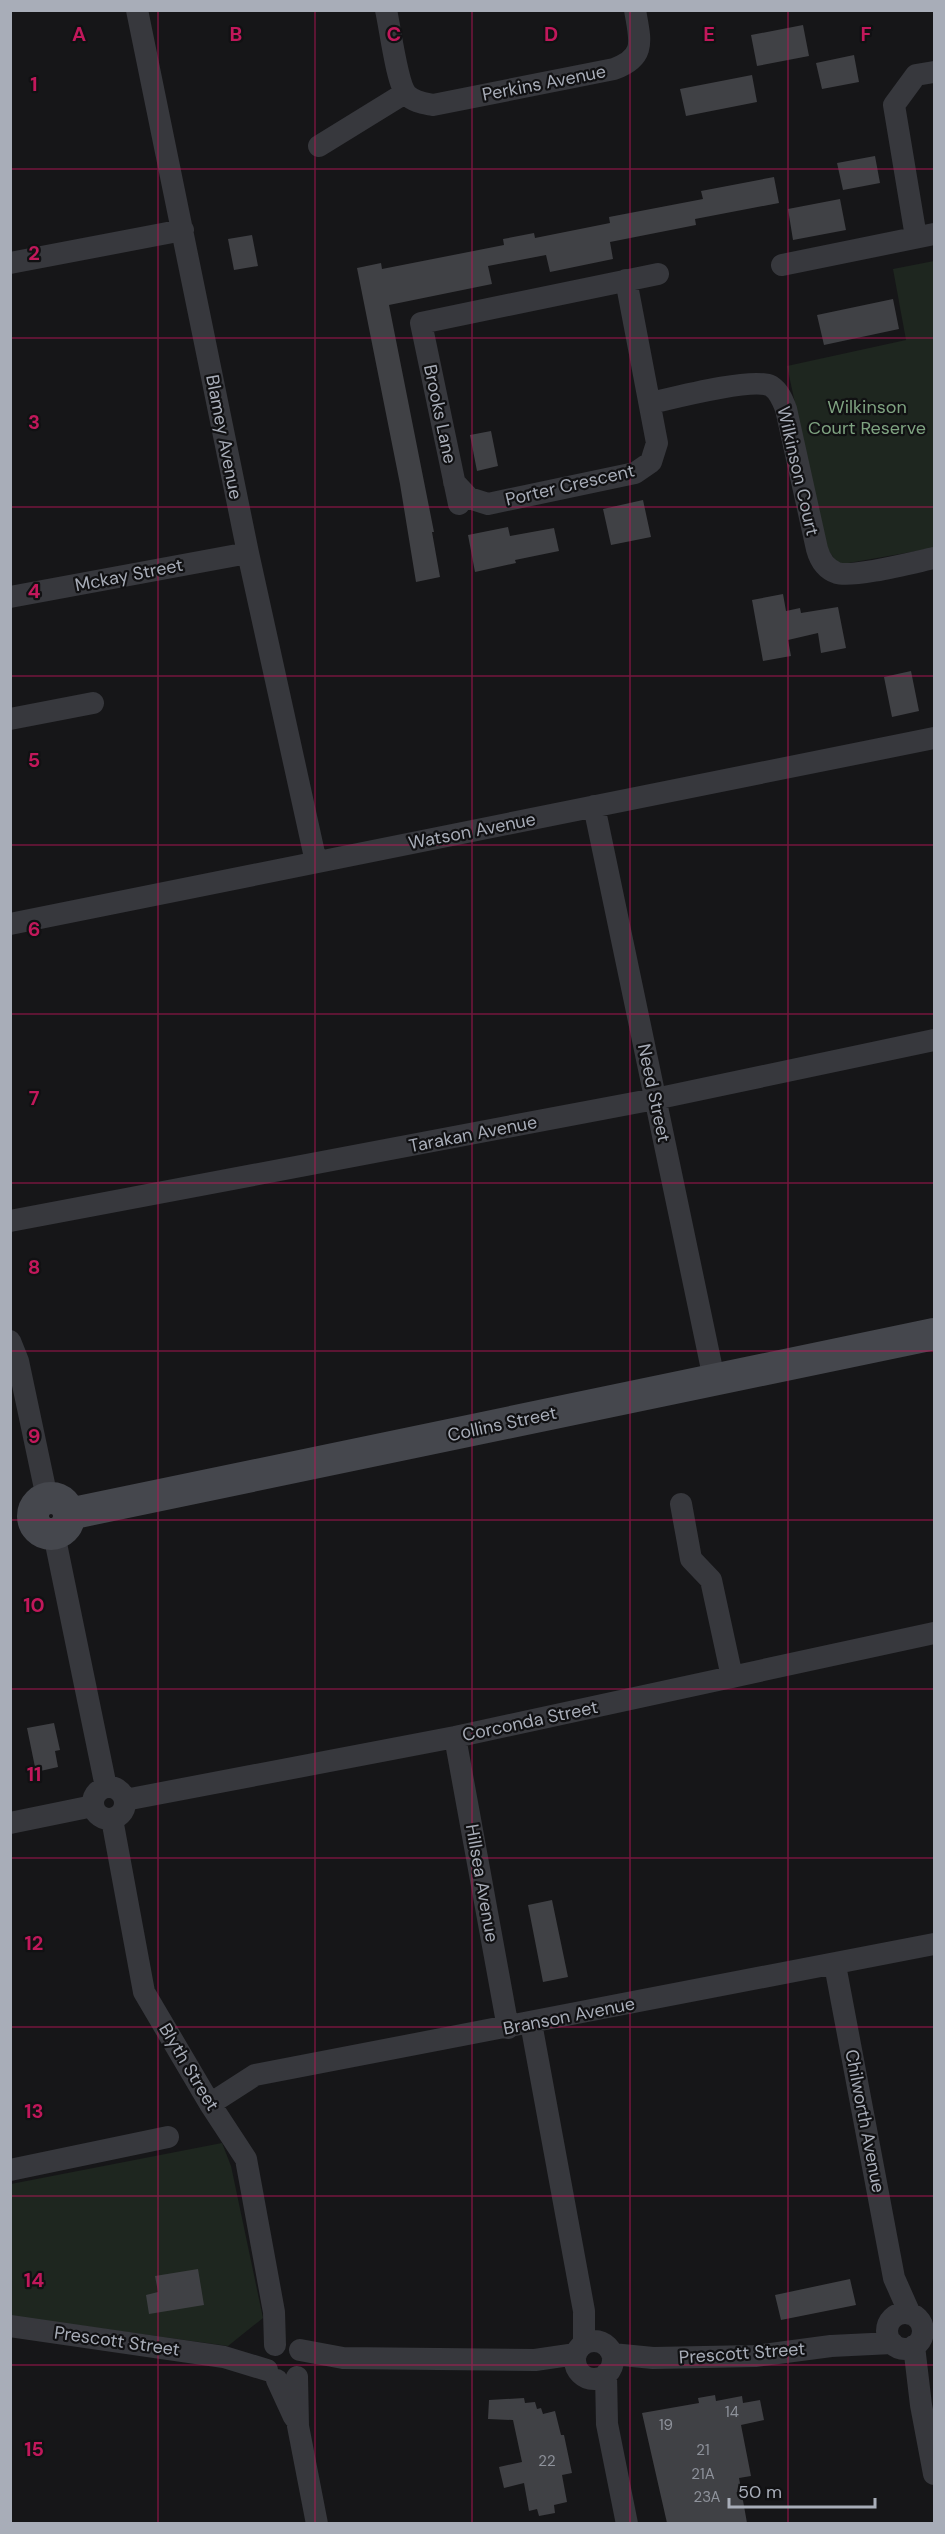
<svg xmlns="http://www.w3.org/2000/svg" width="945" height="2534" font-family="'DM Sans',sans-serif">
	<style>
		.green { fill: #1e261f }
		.building { fill: #404145 }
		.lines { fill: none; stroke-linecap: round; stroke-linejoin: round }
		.street { stroke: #37383d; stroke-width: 22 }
		.secondary { stroke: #45474d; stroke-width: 32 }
		.grid { fill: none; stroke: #c2185b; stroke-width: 1.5; stroke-opacity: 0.55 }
		.labels { text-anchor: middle; stroke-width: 4.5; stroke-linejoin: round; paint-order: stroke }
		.number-label { font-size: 15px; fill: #8e929b }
		.street-label { font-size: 18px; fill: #a8adb8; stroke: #111113 }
		.park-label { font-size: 18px; fill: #7fa381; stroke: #111113 }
		.grid-label { font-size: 20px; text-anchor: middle; font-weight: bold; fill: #c2185b; stroke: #111113; stroke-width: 4.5; stroke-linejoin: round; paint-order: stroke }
	</style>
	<rect width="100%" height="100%" fill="#161618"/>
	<path class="green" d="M934,261V548L843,564L836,561L826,547L787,366L906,340L893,269Z
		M222,2143L231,2166L263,2318L228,2346L11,2316V2184Z"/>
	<path class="building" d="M803,25L809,56L757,66L751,35Z
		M854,55L859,82L822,89L816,63Z
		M752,75L757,102L686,116L680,89Z
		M875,156L880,183L843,190L837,163Z
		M774,177L779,203L695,219L696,225L610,242L613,259L550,272L546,255L488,266L492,284L389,305L434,532H432L440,577L416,582L400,484L357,268L381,263L382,269L504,245L503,239L534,233L535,238L610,223L609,217L703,199L701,191Z
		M840,199L846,230L793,240L788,209Z
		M252,235L258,266L234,270L228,239Z
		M893,299L899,329L824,345L817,315Z
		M491,431L498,466L477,471L470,435Z
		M643,500L651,537L611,545L603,509Z
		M508,527L510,536L554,528L559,551L515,560L516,563L475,572L468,535Z
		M783,594L786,611L800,608L801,613L838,607L846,648L821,653L818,633L788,640L791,656L763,661L752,600Z
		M911,671L919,711L892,717L884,677Z
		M54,1723L60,1750L55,1751L58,1767L36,1772L27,1728Z
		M552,1900L568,1977L543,1982L528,1905Z
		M198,2269L204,2305L149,2314L146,2295L158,2292L155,2276Z
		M850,2279L856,2305L781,2320L775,2295Z
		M715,2395L716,2401L742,2396L743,2403L760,2400L764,2420L741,2425L751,2476L739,2478L747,2523H667L642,2413L699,2403L698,2398Z
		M524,2398L525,2403L535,2402L537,2409L541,2408L543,2414L555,2411L561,2435H564L572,2473L562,2475L567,2502L554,2505L555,2513L539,2516L537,2509L529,2511L524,2483L504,2488L499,2467L522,2462L513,2420L488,2419L489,2400Z"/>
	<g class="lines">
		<path class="street" d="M137,10L248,553L316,862
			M386,10C390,27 397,85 407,95C414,102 423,103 433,105L614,69C647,57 640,40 635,10
			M319,146L405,93
			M916,237L894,105L916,75L934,72
			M10,263L183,230
			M782,265L934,234
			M651,403C673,398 753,377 771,386C779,391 783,401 786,409L817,549C820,560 826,569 837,573C853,578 915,562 934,558
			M454,482L469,498L488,504L635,473L651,462L657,443L626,280
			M459,504L421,323L658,274
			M10,597L248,553
			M10,719L93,703
			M594,806L714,1379
			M10,924L934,738
			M10,1221L655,1099L934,1040
			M10,1341L18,1361L47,1498
			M681,1504L691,1559L711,1580L732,1677
			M54,1534L106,1787
			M455,1737L508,2028
			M93 1803a16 16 0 1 1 32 0a16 16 0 1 1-32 0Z
			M125,1800L455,1737L934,1633
			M112,1819L144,1992L210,2104L246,2159L274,2312L275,2345
			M10,1823L93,1806
			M835,1965L894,2278L910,2314
			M531,2023L584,2311V2343
			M210,2104L255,2075L934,1944
			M10,2170L168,2137
			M887 2331a18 18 0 1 1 36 0a18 18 0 1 1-36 0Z
			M10,2326L224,2357L267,2370
			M575 2360a19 19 0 1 1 38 0a19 19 0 1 1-38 0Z
			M914,2346L921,2405L934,2474
			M300,2350L343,2358L535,2360L576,2354
			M612,2354L653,2358L755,2356L831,2346L892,2343
			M606,2374L607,2424L627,2524
			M297,2377L298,2426L317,2524
			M277,2380L294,2417"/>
		<path class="secondary" d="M33 1516a18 18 0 1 1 36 0a18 18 0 1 1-36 0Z
			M69,1514L934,1334"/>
	</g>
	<path class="grid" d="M158,10V2524M315,10V2524M472,10V2524M630,10V2524M788,10V2524M10,169H934M10,338H934M10,507H934M10,676H934M10,845H934M10,1014H934M10,1183H934M10,1351H934M10,1520H934M10,1689H934M10,1858H934M10,2027H934M10,2196H934M10,2365H934"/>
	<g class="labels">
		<g class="number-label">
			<text x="732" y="2417">14</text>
			<text x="666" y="2430">19</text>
			<text x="703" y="2455">21</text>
			<text x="547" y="2466">22</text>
			<text x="703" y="2479">21A</text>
			<text x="707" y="2502">23A</text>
		</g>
		<g class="street-label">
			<text transform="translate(544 83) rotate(-11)" y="6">Perkins Avenue</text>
			<text transform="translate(440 414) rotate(78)" y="6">Brooks Lane</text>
			<text transform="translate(224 437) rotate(79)" y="6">Blamey Avenue</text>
			<text transform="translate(798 471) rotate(77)" y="6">Wilkinson Court</text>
			<text transform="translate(570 485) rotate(-13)" y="6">Porter Crescent</text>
			<text transform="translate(129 575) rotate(-11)" y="6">Mckay Street</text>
			<text transform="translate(472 831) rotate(-11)" y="6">Watson Avenue</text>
			<text transform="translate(654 1093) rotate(78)" y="6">Need Street</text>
			<text transform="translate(473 1134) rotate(-11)" y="6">Tarakan Avenue</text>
			<text transform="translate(502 1424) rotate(-12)" y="6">Collins Street</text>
			<text transform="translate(530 1721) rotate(-12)" y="6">Corconda Street</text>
			<text transform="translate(482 1883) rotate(80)" y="6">Hillsea Avenue</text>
			<text transform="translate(569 2016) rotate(-11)" y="6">Branson Avenue</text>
			<text transform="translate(189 2067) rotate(59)" y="6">Blyth Street</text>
			<text transform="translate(865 2121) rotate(79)" y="6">Chilworth Avenue</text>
			<text transform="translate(117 2341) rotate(8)" y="6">Prescott Street</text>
			<text transform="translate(742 2353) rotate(-4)" y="6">Prescott Street</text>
		</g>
		<g class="park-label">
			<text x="867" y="413">Wilkinson<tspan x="867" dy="21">Court Reserve</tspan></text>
		</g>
	</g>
	<g class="grid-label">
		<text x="79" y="41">A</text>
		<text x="236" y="41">B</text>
		<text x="394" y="41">C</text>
		<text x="551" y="41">D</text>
		<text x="709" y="41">E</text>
		<text x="866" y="41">F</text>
		<text x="34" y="91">1</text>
		<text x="34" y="260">2</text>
		<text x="34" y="429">3</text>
		<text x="34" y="598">4</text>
		<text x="34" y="767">5</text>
		<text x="34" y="936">6</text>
		<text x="34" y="1105">7</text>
		<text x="34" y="1274">8</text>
		<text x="34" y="1443">9</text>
		<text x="34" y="1612">10</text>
		<text x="34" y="1781">11</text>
		<text x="34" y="1950">12</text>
		<text x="34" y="2118">13</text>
		<text x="34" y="2287">14</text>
		<text x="34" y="2456">15</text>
	</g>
	<rect width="945" height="2534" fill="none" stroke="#a8adb8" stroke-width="24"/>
	<path d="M729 2498v9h146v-9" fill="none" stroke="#a8adb8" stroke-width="3"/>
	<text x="738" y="2498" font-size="18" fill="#a8adb8" stroke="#111113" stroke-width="4.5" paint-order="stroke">50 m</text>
</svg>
